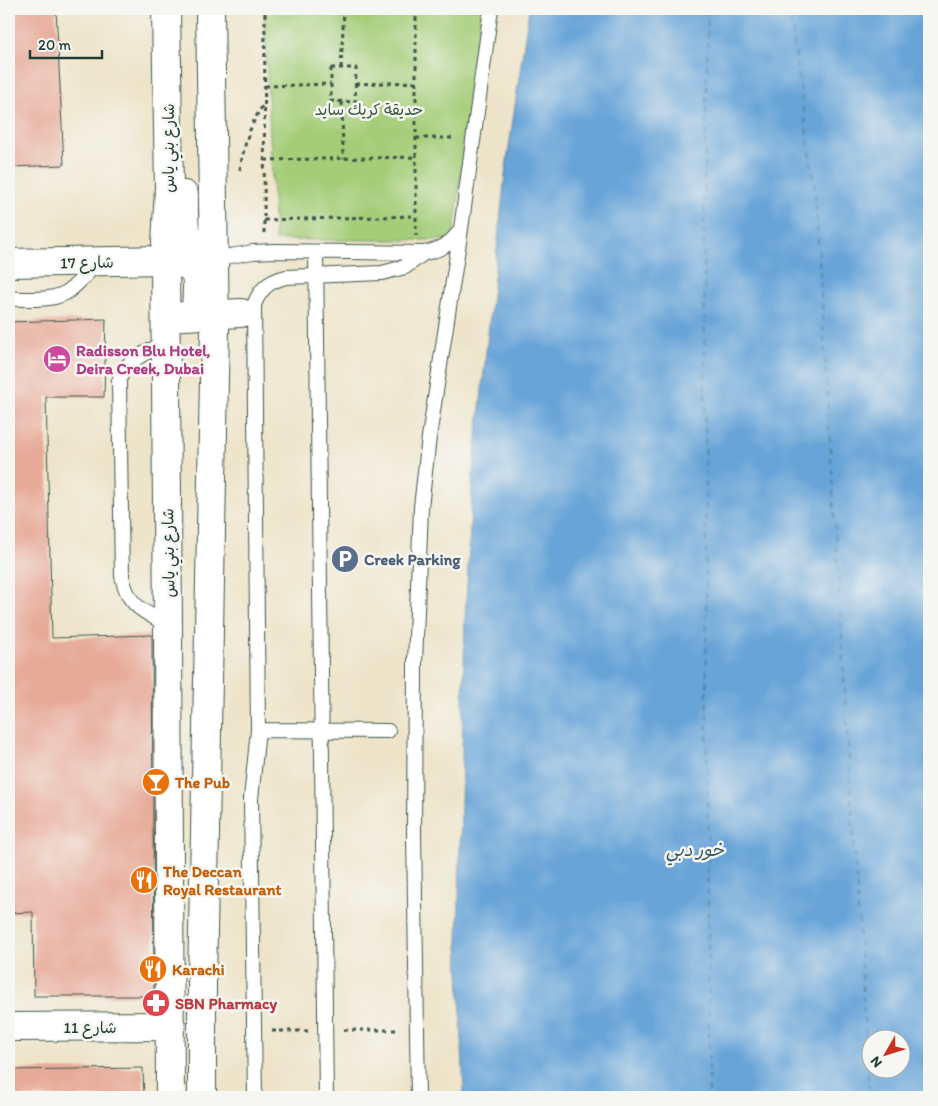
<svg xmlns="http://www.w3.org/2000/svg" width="938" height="1106" font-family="Itim,'Playpen Sans Arabic',sans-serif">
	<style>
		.green { fill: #a4cd78; stroke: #628556 }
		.water { fill: #67a4d8; stroke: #437086; fill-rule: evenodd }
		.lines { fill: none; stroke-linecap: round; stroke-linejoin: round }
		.ferry { stroke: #355c65; stroke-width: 1; stroke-dasharray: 6 5; stroke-linecap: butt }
		.building { fill: #e7aa98 }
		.lane-casing { stroke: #3e564a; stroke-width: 16 }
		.street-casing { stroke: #3e564a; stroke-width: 30 }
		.secondary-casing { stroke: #3e564a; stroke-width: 30 }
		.path { stroke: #3e564a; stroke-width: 3; stroke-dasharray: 4 4; stroke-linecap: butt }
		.lane { stroke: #fff; stroke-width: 14 }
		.street { stroke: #fff; stroke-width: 28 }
		.secondary { stroke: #fff; stroke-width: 28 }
		.labels { text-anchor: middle; stroke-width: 5; stroke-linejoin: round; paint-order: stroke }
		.park-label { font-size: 16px; fill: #3a5a42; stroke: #f6f6f2 }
		.street-label { font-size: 16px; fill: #1f3d34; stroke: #f6f6f2 }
		.hotel-label { font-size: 16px; font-weight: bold; fill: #b23c85; stroke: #f6f6f2; text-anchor: start }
		.service-label { font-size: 16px; font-weight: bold; fill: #4e5e75; stroke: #f6f6f2; text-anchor: start }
		.food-label { font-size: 16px; font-weight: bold; fill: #c56008; stroke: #f6f6f2; text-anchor: start }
		.health-label { font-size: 16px; font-weight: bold; fill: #be3a42; stroke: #f6f6f2; text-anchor: start }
		.water-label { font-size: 18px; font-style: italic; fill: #355c65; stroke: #f6f6f2 }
	</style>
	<rect width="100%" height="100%" fill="#f6f6f2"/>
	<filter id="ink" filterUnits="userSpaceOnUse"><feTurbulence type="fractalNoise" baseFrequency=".02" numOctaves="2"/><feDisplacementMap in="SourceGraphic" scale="10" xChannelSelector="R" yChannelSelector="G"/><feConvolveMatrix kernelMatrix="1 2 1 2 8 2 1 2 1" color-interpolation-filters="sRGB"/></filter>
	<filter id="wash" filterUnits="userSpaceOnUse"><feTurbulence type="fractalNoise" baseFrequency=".0096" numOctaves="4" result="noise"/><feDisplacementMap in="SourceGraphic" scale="20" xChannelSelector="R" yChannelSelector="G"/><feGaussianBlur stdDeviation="1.12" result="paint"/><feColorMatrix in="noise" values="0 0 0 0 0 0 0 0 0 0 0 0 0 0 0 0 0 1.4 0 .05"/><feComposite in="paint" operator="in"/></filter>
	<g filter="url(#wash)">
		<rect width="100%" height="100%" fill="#eee4c9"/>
		<path class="green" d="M264,9H482L453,240H275Z"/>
		<path class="water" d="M529,9H929V1097H464L458,945L465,620L473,474L505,175ZM870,1038H900V1068H870Z"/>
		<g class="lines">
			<path class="ferry" d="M708,9L704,219L709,1097
				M789,9L815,189L869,1097"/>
		</g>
		<g id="blocks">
			<path class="building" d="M9,9H56L64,165L9,167Z
				M106,319L104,397H46L52,638L152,635L154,996H34L33,912L9,913V322Z
				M143,1068L144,1097H9V1070Z"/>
		</g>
	</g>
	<g filter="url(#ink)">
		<use href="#blocks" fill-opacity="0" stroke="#3e564a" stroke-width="1"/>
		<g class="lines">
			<defs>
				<path id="lane" d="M316,252L326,1097
					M214,259L253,252L274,251L424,253C441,250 451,244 461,229
					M9,299C27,298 51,302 67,292C79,284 88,272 98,262
					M165,343C148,352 124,360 119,381L122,576C128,607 143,611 168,625
					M258,730L388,731
					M255,1097L251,799L258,730L254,305C260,289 269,281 286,277L382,273L405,267L424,253
					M418,1097L414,834L415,663L421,507L429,437L461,229L491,9"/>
				<path id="street" d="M9,263L165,260
					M166,317L241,313
					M9,1027L171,1026"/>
				<path id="secondary" d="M166,9L169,188L165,260L168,625L170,1097
					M184,195C184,225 180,247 214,259
					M165,260C204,265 197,277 196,311
					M202,1097V982L215,329L210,9"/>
			</defs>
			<use href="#lane" class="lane-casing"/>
			<use href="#street" class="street-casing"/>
			<use href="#secondary" class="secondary-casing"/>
			<path class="path" d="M416,9V236
				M265,10L472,9
				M331,68H356L355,102L331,101Z
				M341,68L344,9
				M356,84L416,82
				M265,86L331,84
				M342,102L343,159
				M416,138H455
				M265,160L416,157
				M240,170C244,144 250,124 265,102
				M264,220L416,216
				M264,233L265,9
				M344,1030H398
				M272,1031H308"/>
			<use href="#lane" class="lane"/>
			<use href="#street" class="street"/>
			<use href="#secondary" class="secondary"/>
		</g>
	</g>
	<defs>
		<symbol id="hotel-disc" viewBox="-11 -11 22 22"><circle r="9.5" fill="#d1479c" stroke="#f6f6f2"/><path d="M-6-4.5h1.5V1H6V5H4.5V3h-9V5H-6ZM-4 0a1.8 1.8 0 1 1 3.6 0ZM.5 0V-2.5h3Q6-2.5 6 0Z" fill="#fff"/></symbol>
		<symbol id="parking-disc" viewBox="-11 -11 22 22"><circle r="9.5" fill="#5c6f8a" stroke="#f6f6f2"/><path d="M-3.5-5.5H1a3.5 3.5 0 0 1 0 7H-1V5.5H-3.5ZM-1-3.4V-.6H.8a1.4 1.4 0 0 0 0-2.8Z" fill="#fff"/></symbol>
		<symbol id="bar-disc" viewBox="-11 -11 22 22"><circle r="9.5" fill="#e8710a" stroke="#f6f6f2"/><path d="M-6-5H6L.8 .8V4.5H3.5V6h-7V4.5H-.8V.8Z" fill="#fff"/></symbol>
		<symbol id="restaurant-disc" viewBox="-11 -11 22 22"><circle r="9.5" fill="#e8710a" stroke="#f6f6f2"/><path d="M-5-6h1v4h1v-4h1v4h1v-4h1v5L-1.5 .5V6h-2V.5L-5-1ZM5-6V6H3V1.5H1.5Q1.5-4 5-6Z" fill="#fff"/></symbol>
		<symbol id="pharmacy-disc" viewBox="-11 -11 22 22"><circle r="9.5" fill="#e0444e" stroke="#f6f6f2"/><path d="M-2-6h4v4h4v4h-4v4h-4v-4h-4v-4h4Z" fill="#fff"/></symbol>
	</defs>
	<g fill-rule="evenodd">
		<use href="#hotel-disc" x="41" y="343" width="32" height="32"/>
		<use href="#parking-disc" x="329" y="543" width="32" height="32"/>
		<use href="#bar-disc" x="140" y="766" width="32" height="32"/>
		<use href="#restaurant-disc" x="128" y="864" width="32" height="32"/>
		<use href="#restaurant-disc" x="137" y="953" width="32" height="32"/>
		<use href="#pharmacy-disc" x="140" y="987" width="32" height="32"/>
	</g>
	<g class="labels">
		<g class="park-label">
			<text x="369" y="115">حديقة كريك سايد</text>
		</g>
		<g class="street-label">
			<text transform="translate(168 148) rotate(-90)" y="6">شارع بني ياس</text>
			<text transform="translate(87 262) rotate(-1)" y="6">شارع 17</text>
			<text transform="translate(168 553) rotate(-91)" y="6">شارع بني ياس</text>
			<text x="90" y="1033">شارع 11</text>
		</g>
		<g class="hotel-label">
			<text x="76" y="356">Radisson Blu Hotel,<tspan x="76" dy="18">Deira Creek, Dubai</tspan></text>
		</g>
		<g class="service-label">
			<text x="364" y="565">Creek Parking</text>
		</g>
		<g class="food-label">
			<text x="175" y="788">The Pub</text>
			<text x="163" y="877">The Deccan<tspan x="163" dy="18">Royal Restaurant</tspan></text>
			<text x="172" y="975">Karachi</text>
		</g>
		<g class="health-label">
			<text x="175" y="1009">SBN Pharmacy</text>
		</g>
		<g class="water-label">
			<text x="695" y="856">خور دبي</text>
		</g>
	</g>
	<rect width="938" height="1106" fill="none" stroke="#f6f6f2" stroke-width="30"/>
	<g transform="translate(886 1054) rotate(231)"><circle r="24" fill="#f6f6f2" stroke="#a0aca6"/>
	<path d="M0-4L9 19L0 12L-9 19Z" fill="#c8321e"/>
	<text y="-8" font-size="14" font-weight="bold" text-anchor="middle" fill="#1f3d34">N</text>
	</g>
	<path d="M30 50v8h72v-8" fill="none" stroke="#1f3d34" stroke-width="2.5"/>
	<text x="38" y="50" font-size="15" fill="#1f3d34" stroke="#f6f6f2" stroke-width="4" paint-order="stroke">20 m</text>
</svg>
